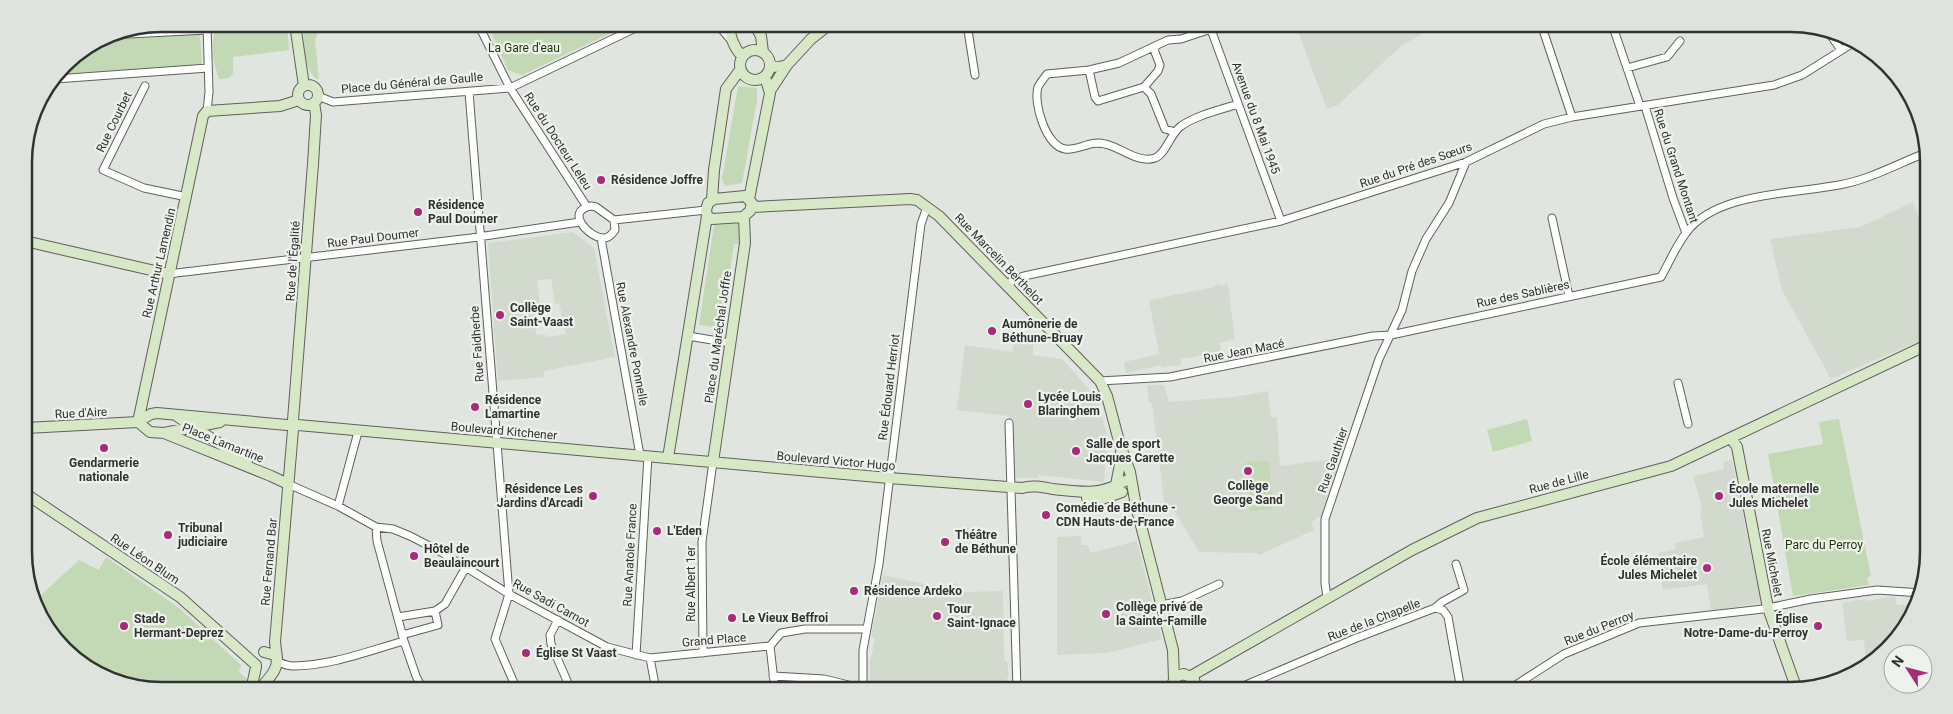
<svg xmlns="http://www.w3.org/2000/svg" width="1953" height="714" font-family="Roboto,sans-serif">
	<style>
		.built { fill: #d2dace; fill-rule: evenodd }
		.green { fill: #c3d9b5 }
		.lines { fill: none; stroke-linecap: round; stroke-linejoin: round }
		.street-casing { stroke: #5e615c; stroke-width: 9 }
		.secondary-casing { stroke: #5e615c; stroke-width: 12 }
		.street { stroke: #fff; stroke-width: 7 }
		.secondary { stroke: #d6e8c6; stroke-width: 10 }
		.poi-dot { fill: #a92a7a; stroke: #eef2ec; stroke-width: 2 }
		.labels { text-anchor: middle; stroke-width: 4.5; stroke-linejoin: round; paint-order: stroke }
		.park-label { font-size: 12px; fill: #1c3406; stroke: #eef2ec }
		.street-label { font-size: 12px; fill: #313331; stroke: #eef2ec }
		.poi-label { font-size: 12px; font-weight: bold; fill: #313331; stroke: #eef2ec; text-anchor: start }
		.rim { fill: none; stroke: #313331; stroke-width: 2.5 }
	</style>
	<rect width="100%" height="100%" fill="#e1e5df"/>
	<path class="built" d="M1295,24H1417L1421,35L1402,45L1338,105L1327,109Z
		M1913,202L1928,242L1929,337L1831,379L1782,290L1770,239L1860,227Z
		M573,232L594,248L615,357L544,371V377L498,381L488,243ZM551,279L555,304L559,303L566,334L548,337L543,334L536,335L535,322L537,320L536,307L540,306L537,280Z
		M1219,284L1220,286L1228,284L1235,339L1220,343L1221,351L1219,353L1181,359L1182,365L1162,367L1161,365L1126,373L1124,362L1159,354L1149,300L1215,287V285Z
		M1020,329L1027,336H1033V355L1062,359L1097,398L1109,442L1107,445L1104,482L1038,475V478H1011L1009,416L957,410L965,345L1013,352V337L1020,336L1017,332Z
		M1147,385H1164L1169,402L1233,397L1268,391L1271,417H1277L1280,466L1342,458L1322,515L1311,522L1314,530L1259,555L1256,553L1199,552L1174,510L1163,512L1162,509H1165L1152,403H1149Z
		M1732,460L1761,603L1711,611L1707,584L1663,590L1658,553L1676,549L1675,543L1704,537L1700,511L1702,508L1693,476L1724,469L1723,462Z
		M1081,536L1082,545H1088L1090,553L1137,541L1162,639L1107,653L1057,655V537Z
		M883,575L943,588L948,585L957,583L965,592L1003,591L1004,660L1008,663V678L1005,681L1009,685V690H889L874,686L870,680V663L875,638L871,637Z
		M1895,596L1897,605L1917,604L1875,661L1866,665L1864,640L1847,641L1842,603L1866,599L1867,601Z"/>
	<path class="green" d="M218,24H287L289,50L233,57V73L230,78L219,79C213,60 209,43 218,24Z
		M303,24H323L315,39L319,79H316C300,61 305,46 303,24Z
		M487,24H630L522,75L508,70Z
		M200,33L202,64L58,75L71,58L102,39Z
		M738,86L757,88V100L742,183L725,186L722,179Z
		M741,223V244H734L722,328L699,325L714,225Z
		M1527,419L1532,441L1493,452L1487,430Z
		M1839,419L1871,576L1867,578L1869,585L1793,596L1768,454L1823,444L1819,422Z
		M1269,461L1273,509L1250,511L1246,462Z
		M106,557L179,608L241,665L239,672L247,679L245,690H162L118,683L58,643L40,605L42,594L79,560L99,570Z"/>
	<g class="lines">
		<defs>
			<path id="street" d="M207,24L209,92L207,111
				M478,24L510,88L587,207
				M717,24L730,39
				M967,24L975,75
				M1209,24L1281,221
				M1541,24L1572,117
				M1612,24L1640,106
				M1211,29L1181,39L1168,40L1119,63L1089,70L1047,74C1044,78 1040,83 1038,87C1033,103 1046,146 1065,149C1079,151 1089,140 1105,144C1121,147 1138,164 1155,158C1166,154 1170,134 1181,126C1197,115 1220,110 1238,104
				M1827,30L1841,50
				M109,35L207,30
				M1627,68L1667,57L1680,41
				M1089,70L1095,97L1098,101L1144,87L1151,94L1165,129L1175,132
				M55,79L208,68
				M145,86L103,170L144,188L187,197
				M1144,87L1158,71L1160,65L1153,47
				M469,92L509,594L495,639L517,690
				M318,96L333,102L510,88L644,24
				M1645,106L1673,198L1686,233
				M591,206L596,207L614,220L615,230C612,234 610,237 605,238C591,240 563,211 591,206Z
				M1552,218L1569,296
				M614,220L706,210
				M601,238L640,455
				M168,274L471,238L580,222
				M1009,287L1012,280L1024,276L1281,221L1466,162L1544,124L1572,117L1774,85L1802,75L1853,43
				M688,336L730,343
				M1100,381L1170,377L1373,336L1391,335L1661,277C1669,263 1676,246 1686,233C1716,192 1793,194 1839,185C1869,180 1899,163 1928,152
				M1678,383L1688,424
				M1009,423L1017,690
				M288,484L338,506L376,527L393,529L410,536L441,552L509,594L607,647L650,658L770,646L775,690
				M338,506L358,432
				M376,527L377,541L404,641L416,676L423,690
				M1327,597L1325,583V519L1379,359L1402,310L1412,271L1426,239L1449,203L1466,162
				M1161,605L1182,601L1219,584
				M1435,608L1442,602L1464,590L1456,564
				M435,611L445,604L466,567
				M398,617L435,611L438,625L402,635
				M558,620L550,635L551,644L571,690
				M770,646L781,633L805,629H866
				M703,653L702,542L713,462
				M636,655L648,456
				M650,658L656,690
				M278,662C283,664 288,666 293,666C330,666 368,651 404,641
				M773,676L824,679L869,690
				M863,690V650L879,564L921,224L927,207
				M1237,690L1241,687L1354,639L1435,608L1443,610L1448,617L1461,690
				M1508,690L1564,654L1639,623L1763,609L1811,599L1877,590L1922,593"/>
			<path id="secondary" d="M295,24L304,86
				M728,24C731,37 733,47 742,56
				M754,24L761,36L763,52
				M740 65a15 15 0 1 1 30 0a15 15 0 1 1-30 0Z
				M770,66L779,67L787,65L811,39L830,24
				M298 95a10 10 0 1 1 20 0a10 10 0 1 1-20 0Z
				M770,91L787,65
				M749,199L770,93L765,77
				M712,200L714,170L726,89L740,70
				M752,207L910,199L917,200L939,216L1100,381L1107,396L1120,445L1130,472L1136,506L1173,650L1174,680
				M25,241L168,274
				M175,415L247,461
				M293,420L313,164L316,115L314,103
				M138,422L203,116L207,111L280,106L299,100
				M138,422L151,414L157,413L287,425
				M138,422L150,432L164,433L220,422
				M298,425L889,478L1022,488C1032,485 1042,487 1053,489C1082,492 1098,496 1125,481
				M26,428L138,422
				M164,433L271,476L288,484
				M1731,438L1737,447L1768,608L1797,690
				M668,458L707,216L706,210L708,203L714,199L745,196L752,203L750,211L743,217L712,219L707,216
				M713,462L745,243L744,216
				M1116,485L1121,459V452
				M26,494L180,597L256,665
				M1087,498L1102,499L1122,492
				M277,658L275,642L293,430
				M1191,676L1412,550L1477,518L1671,466L1929,344
				M1196,685L1208,690
				M251,690L256,667
				M259,690C267,680 282,667 275,655L264,652
				M1173,690C1171,681 1176,675 1184,674L1194,679L1196,690"/>
		</defs>
		<use href="#street" class="street-casing"/>
		<use href="#secondary" class="secondary-casing"/>
		<use href="#street" class="street"/>
		<use href="#secondary" class="secondary"/>
	</g>
	<g class="poi-dot">
		<circle cx="601" cy="180" r="5"/>
		<circle cx="418" cy="212" r="5"/>
		<circle cx="500" cy="315" r="5"/>
		<circle cx="992" cy="331" r="5"/>
		<circle cx="1028" cy="404" r="5"/>
		<circle cx="475" cy="407" r="5"/>
		<circle cx="104" cy="448" r="5"/>
		<circle cx="1076" cy="451" r="5"/>
		<circle cx="1248" cy="471" r="5"/>
		<circle cx="593" cy="496" r="5"/>
		<circle cx="1719" cy="496" r="5"/>
		<circle cx="1046" cy="515" r="5"/>
		<circle cx="657" cy="531" r="5"/>
		<circle cx="168" cy="535" r="5"/>
		<circle cx="945" cy="542" r="5"/>
		<circle cx="414" cy="556" r="5"/>
		<circle cx="1707" cy="568" r="5"/>
		<circle cx="854" cy="591" r="5"/>
		<circle cx="1106" cy="614" r="5"/>
		<circle cx="937" cy="616" r="5"/>
		<circle cx="732" cy="618" r="5"/>
		<circle cx="124" cy="626" r="5"/>
		<circle cx="1818" cy="626" r="5"/>
		<circle cx="526" cy="653" r="5"/>
	</g>
	<g class="labels">
		<g class="park-label">
			<text x="524" y="52">La Gare d'eau</text>
			<text x="1824" y="549">Parc du Perroy</text>
		</g>
		<g class="street-label">
			<text transform="translate(412 83) rotate(-5)" y="4">Place du Général de Gaulle</text>
			<text transform="translate(1256 118) rotate(70)" y="4">Avenue du 8 Mai 1945</text>
			<text transform="translate(114 122) rotate(-64)" y="4">Rue Courbet</text>
			<text transform="translate(558 141) rotate(57)" y="4">Rue du Docteur Leleu</text>
			<text transform="translate(1416 165) rotate(-19)" y="4">Rue du Pré des Sœurs</text>
			<text transform="translate(1676 166) rotate(72)" y="4">Rue du Grand Montant</text>
			<text transform="translate(373 238) rotate(-7)" y="4">Rue Paul Doumer</text>
			<text transform="translate(999 259) rotate(46)" y="4">Rue Marcelin Berthelot</text>
			<text transform="translate(293 261) rotate(-86)" y="4">Rue de l'Égalité</text>
			<text transform="translate(159 263) rotate(-77)" y="4">Rue Arthur Lamendin</text>
			<text transform="translate(1523 294) rotate(-12)" y="4">Rue des Sablières</text>
			<text transform="translate(718 337) rotate(-82)" y="4">Place du Maréchal Joffre</text>
			<text transform="translate(477 344) rotate(-94)" y="4">Rue Faidherbe</text>
			<text transform="translate(632 344) rotate(79)" y="4">Rue Alexandre Ponnelle</text>
			<text transform="translate(1244 351) rotate(-11)" y="4">Rue Jean Macé</text>
			<text transform="translate(889 387) rotate(-83)" y="4">Rue Édouard Herriot</text>
			<text transform="translate(81 413) rotate(-3)" y="4">Rue d'Aire</text>
			<text transform="translate(504 431) rotate(5)" y="4">Boulevard Kitchener</text>
			<text transform="translate(223 443) rotate(22)" y="4">Place Lamartine</text>
			<text transform="translate(1333 460) rotate(-71)" y="4">Rue Gauthier</text>
			<text transform="translate(836 461) rotate(5)" y="4">Boulevard Victor Hugo</text>
			<text transform="translate(1559 482) rotate(-15)" y="4">Rue de Lille</text>
			<text transform="translate(630 555) rotate(-87)" y="4">Rue Anatole France</text>
			<text transform="translate(145 559) rotate(34)" y="4">Rue Léon Blum</text>
			<text transform="translate(269 562) rotate(-85)" y="4">Rue Fernand Bar</text>
			<text transform="translate(1772 563) rotate(79)" y="4">Rue Michelet</text>
			<text transform="translate(691 584) rotate(-90)" y="4">Rue Albert 1er</text>
			<text transform="translate(551 603) rotate(29)" y="4">Rue Sadi Carnot</text>
			<text transform="translate(1374 620) rotate(-21)" y="4">Rue de la Chapelle</text>
			<text transform="translate(1599 628) rotate(-22)" y="4">Rue du Perroy</text>
			<text transform="translate(714 640) rotate(-5)" y="4">Grand Place</text>
		</g>
		<g class="poi-label">
			<text x="611" y="184">Résidence Joffre</text>
			<text x="428" y="209">Résidence<tspan x="428" dy="14">Paul Doumer</tspan></text>
			<text x="510" y="312">Collège<tspan x="510" dy="14">Saint-Vaast</tspan></text>
			<text x="1002" y="328">Aumônerie de<tspan x="1002" dy="14">Béthune-Bruay</tspan></text>
			<text x="1038" y="401">Lycée Louis<tspan x="1038" dy="14">Blaringhem</tspan></text>
			<text x="485" y="404">Résidence<tspan x="485" dy="14">Lamartine</tspan></text>
			<text x="1086" y="448">Salle de sport<tspan x="1086" dy="14">Jacques Carette</tspan></text>
			<text x="104" y="467" text-anchor="middle">Gendarmerie<tspan x="104" dy="14">nationale</tspan></text>
			<text x="1248" y="490" text-anchor="middle">Collège<tspan x="1248" dy="14">George Sand</tspan></text>
			<text x="583" y="493" text-anchor="end">Résidence Les<tspan x="583" dy="14">Jardins d'Arcadi</tspan></text>
			<text x="1729" y="493">École maternelle<tspan x="1729" dy="14">Jules Michelet</tspan></text>
			<text x="1056" y="512">Comédie de Béthune -<tspan x="1056" dy="14">CDN Hauts-de-France</tspan></text>
			<text x="178" y="532">Tribunal<tspan x="178" dy="14">judiciaire</tspan></text>
			<text x="667" y="535">L'Eden</text>
			<text x="955" y="539">Théâtre<tspan x="955" dy="14">de Béthune</tspan></text>
			<text x="424" y="553">Hôtel de<tspan x="424" dy="14">Beaulaincourt</tspan></text>
			<text x="1697" y="565" text-anchor="end">École élémentaire<tspan x="1697" dy="14">Jules Michelet</tspan></text>
			<text x="864" y="595">Résidence Ardeko</text>
			<text x="1116" y="611">Collège privé de<tspan x="1116" dy="14">la Sainte-Famille</tspan></text>
			<text x="947" y="613">Tour<tspan x="947" dy="14">Saint-Ignace</tspan></text>
			<text x="742" y="622">Le Vieux Beffroi</text>
			<text x="134" y="623">Stade<tspan x="134" dy="14">Hermant-Deprez</tspan></text>
			<text x="1808" y="623" text-anchor="end">Église<tspan x="1808" dy="14">Notre-Dame-du-Perroy</tspan></text>
			<text x="536" y="657">Église St Vaast</text>
		</g>
	</g>
	<path d="M0 0H1953V714H0ZM162 32H1790A130 130 0 0 1 1920 162V552A130 130 0 0 1 1790 682H162A130 130 0 0 1 32 552V162A130 130 0 0 1 162 32Z" fill="#dfe3dd" fill-rule="evenodd"/>
	<path class="rim" d="M162 32H1790A130 130 0 0 1 1920 162V552A130 130 0 0 1 1790 682H162A130 130 0 0 1 32 552V162A130 130 0 0 1 162 32Z"/>
	<g transform="translate(1908 669) rotate(306)"><circle r="24" fill="#eef2ec" stroke="#a2a6a1"/>
	<path d="M0-4L9 19L0 12L-9 19Z" fill="#a92a7a"/>
	<text y="-8" font-size="14" font-weight="bold" text-anchor="middle" fill="#313331">N</text>
	</g>
</svg>
